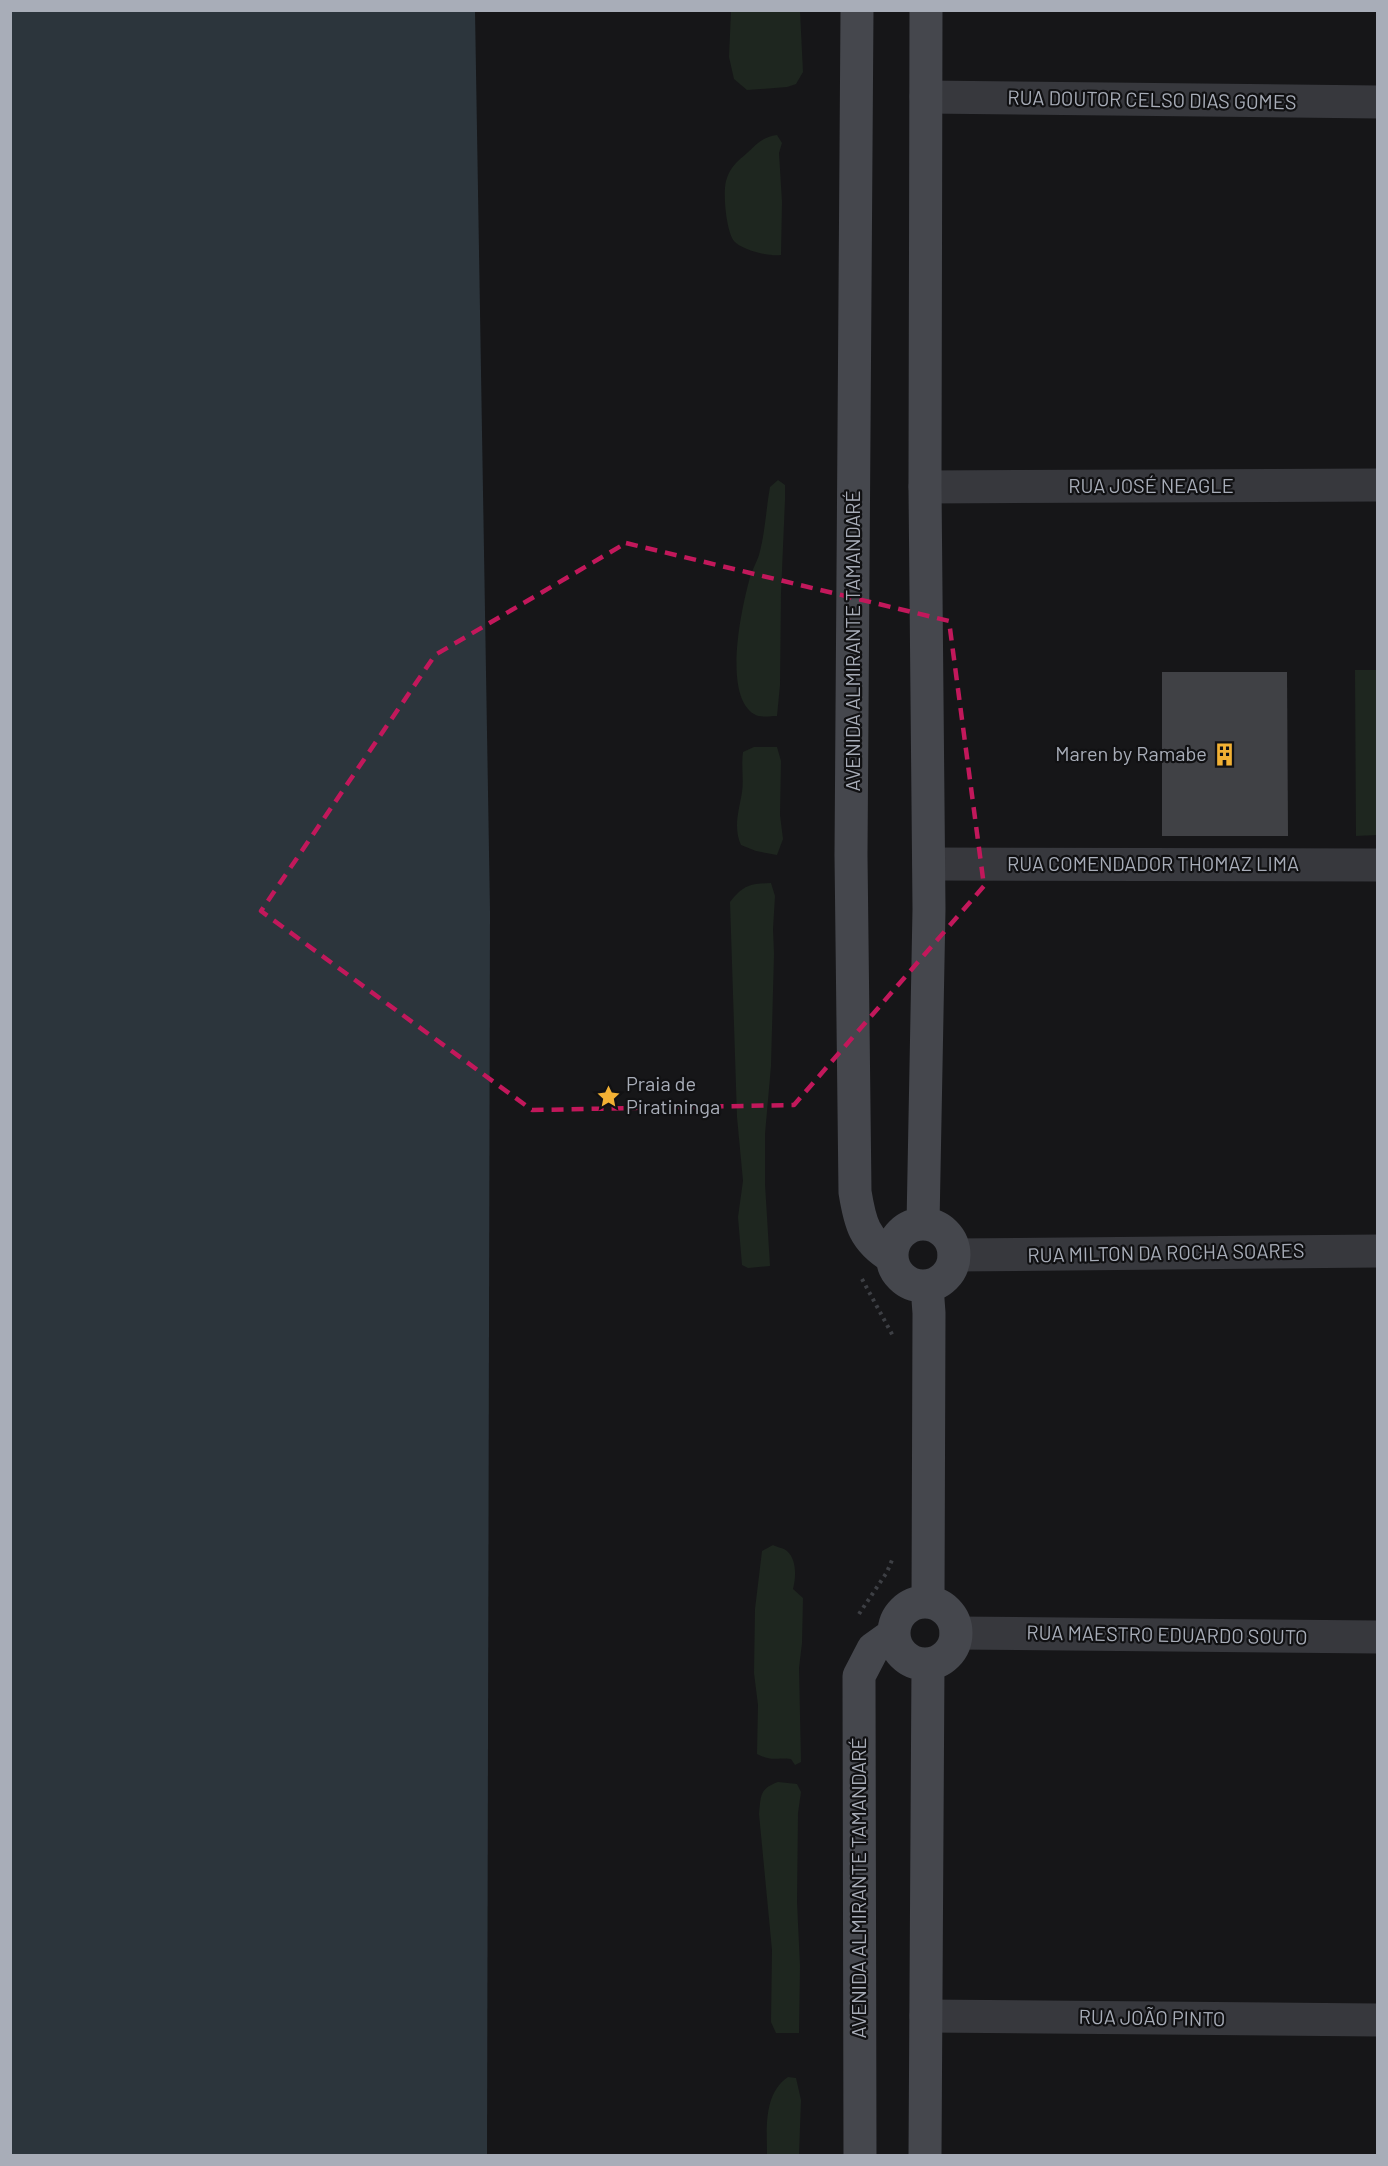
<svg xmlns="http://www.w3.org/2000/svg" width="1388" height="2166" font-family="Barlow,sans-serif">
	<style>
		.green { fill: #1e261f }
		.water { fill: #2c353c }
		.building { fill: #404145 }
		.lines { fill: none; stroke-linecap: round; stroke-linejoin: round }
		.path { stroke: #3d3f44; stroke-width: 4; stroke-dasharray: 3 4.5; stroke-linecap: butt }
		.street { stroke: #37383d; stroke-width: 33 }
		.secondary { stroke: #45474d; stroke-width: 33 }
		.marked { fill: none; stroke: #c2185b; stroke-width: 4.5; stroke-dasharray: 12 8; stroke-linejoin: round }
		.labels { text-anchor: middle; stroke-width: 4.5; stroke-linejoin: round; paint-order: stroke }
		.street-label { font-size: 20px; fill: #a8adb8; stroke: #111113 }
		.poi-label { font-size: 20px; fill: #a8adb8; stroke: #111113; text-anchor: end }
	</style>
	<rect width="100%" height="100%" fill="#161618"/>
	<path class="green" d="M731,11H800L803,72L796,84L787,87L747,90L734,79L729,57Z
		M777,135L782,143L779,153L782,202L781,255C769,257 742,250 734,241C726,231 722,189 727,178C731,166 738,161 747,153C757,144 762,137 777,135Z
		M778,480L785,485V500L781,594L780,685L777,716C770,716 760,718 754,714C723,695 741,611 749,581C751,572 756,564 759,555C765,534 766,509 770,487Z
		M1355,670H1377V835L1356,836Z
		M754,747H777L781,761L780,815L783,839L777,855L756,851L741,845C733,827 739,811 742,792C744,779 741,766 743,752Z
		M771,883L775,896L773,929L774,954L771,1066L765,1134V1184L770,1266L748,1268L742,1265L738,1217L743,1181L737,1117L730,902C744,885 749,884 771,883Z
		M773,1545C776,1547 784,1548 787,1551C797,1560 796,1577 793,1589L803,1598L802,1643L799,1668L801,1762L795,1765L791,1759C775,1757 773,1762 757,1754L758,1705L754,1673L755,1609L762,1551Z
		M778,1782L797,1784L801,1792L798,1813L797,1902L800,1966L799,2033H776L771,2022L772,1950L759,1814C761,1796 759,1789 778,1782Z
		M788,2077L796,2078L801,2100L799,2155H767C767,2129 763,2094 788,2077Z"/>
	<path class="water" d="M11,10L475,11L490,912L487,2155H11Z"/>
	<path class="building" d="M1162,672H1287L1288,836H1162Z"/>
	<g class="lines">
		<path class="path" d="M862,1279L893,1336
			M859,1614L887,1572L892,1560"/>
		<path class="street" d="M926,97L1378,102
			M925,487L1378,485
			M929,864L1378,865
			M954,1255L1378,1251
			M956,1633L1378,1637
			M926,2016L1378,2020"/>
		<path class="secondary" d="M857,10L851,855L855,1192C860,1223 864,1240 892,1257
			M923,1224L929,909L925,487L926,10
			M892 1255a31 31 0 1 1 62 0a31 31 0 1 1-62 0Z
			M927,1286L929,1313L928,1602
			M894 1633a31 31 0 1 1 62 0a31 31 0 1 1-62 0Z
			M860,2156L859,1676L873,1649L894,1634
			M925,2156L928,1664"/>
	</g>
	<path class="marked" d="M626,543L949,621L984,886L794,1105L532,1110L261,911L435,655Z"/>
	<defs>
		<symbol id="building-bare" viewBox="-9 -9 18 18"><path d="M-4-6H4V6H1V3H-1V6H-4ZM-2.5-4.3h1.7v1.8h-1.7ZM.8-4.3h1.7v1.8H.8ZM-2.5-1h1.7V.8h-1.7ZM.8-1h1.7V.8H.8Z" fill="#f2b134" stroke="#111113" stroke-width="2.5" paint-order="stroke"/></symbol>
		<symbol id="sight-bare" viewBox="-9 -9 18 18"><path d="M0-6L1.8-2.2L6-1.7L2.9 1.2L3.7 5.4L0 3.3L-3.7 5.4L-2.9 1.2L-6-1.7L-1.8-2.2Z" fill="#f2b134" stroke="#111113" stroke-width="2.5" paint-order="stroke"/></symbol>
	</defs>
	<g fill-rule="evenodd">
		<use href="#building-bare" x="1208" y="738" width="33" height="33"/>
		<use href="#sight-bare" x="592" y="1080" width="33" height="33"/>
	</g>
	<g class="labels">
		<g class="street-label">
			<text transform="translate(1152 100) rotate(1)" y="7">RUA DOUTOR CELSO DIAS GOMES</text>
			<text x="1151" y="493">RUA JOSÉ NEAGLE</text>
			<text transform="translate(853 641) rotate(-90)" y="7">AVENIDA ALMIRANTE TAMANDARÉ</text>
			<text x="1153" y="871">RUA COMENDADOR THOMAZ LIMA</text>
			<text transform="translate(1166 1253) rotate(-1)" y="7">RUA MILTON DA ROCHA SOARES</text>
			<text transform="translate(1167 1635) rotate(1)" y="7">RUA MAESTRO EDUARDO SOUTO</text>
			<text transform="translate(859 1888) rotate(-90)" y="7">AVENIDA ALMIRANTE TAMANDARÉ</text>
			<text transform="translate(1152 2018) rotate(1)" y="7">RUA JOÃO PINTO</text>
		</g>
		<g class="poi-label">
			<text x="1207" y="761">Maren by Ramabe</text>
			<text x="626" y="1091" text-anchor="start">Praia de<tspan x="626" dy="23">Piratininga</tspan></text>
		</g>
	</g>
	<rect width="1388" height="2166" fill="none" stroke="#a8adb8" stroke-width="24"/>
</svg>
